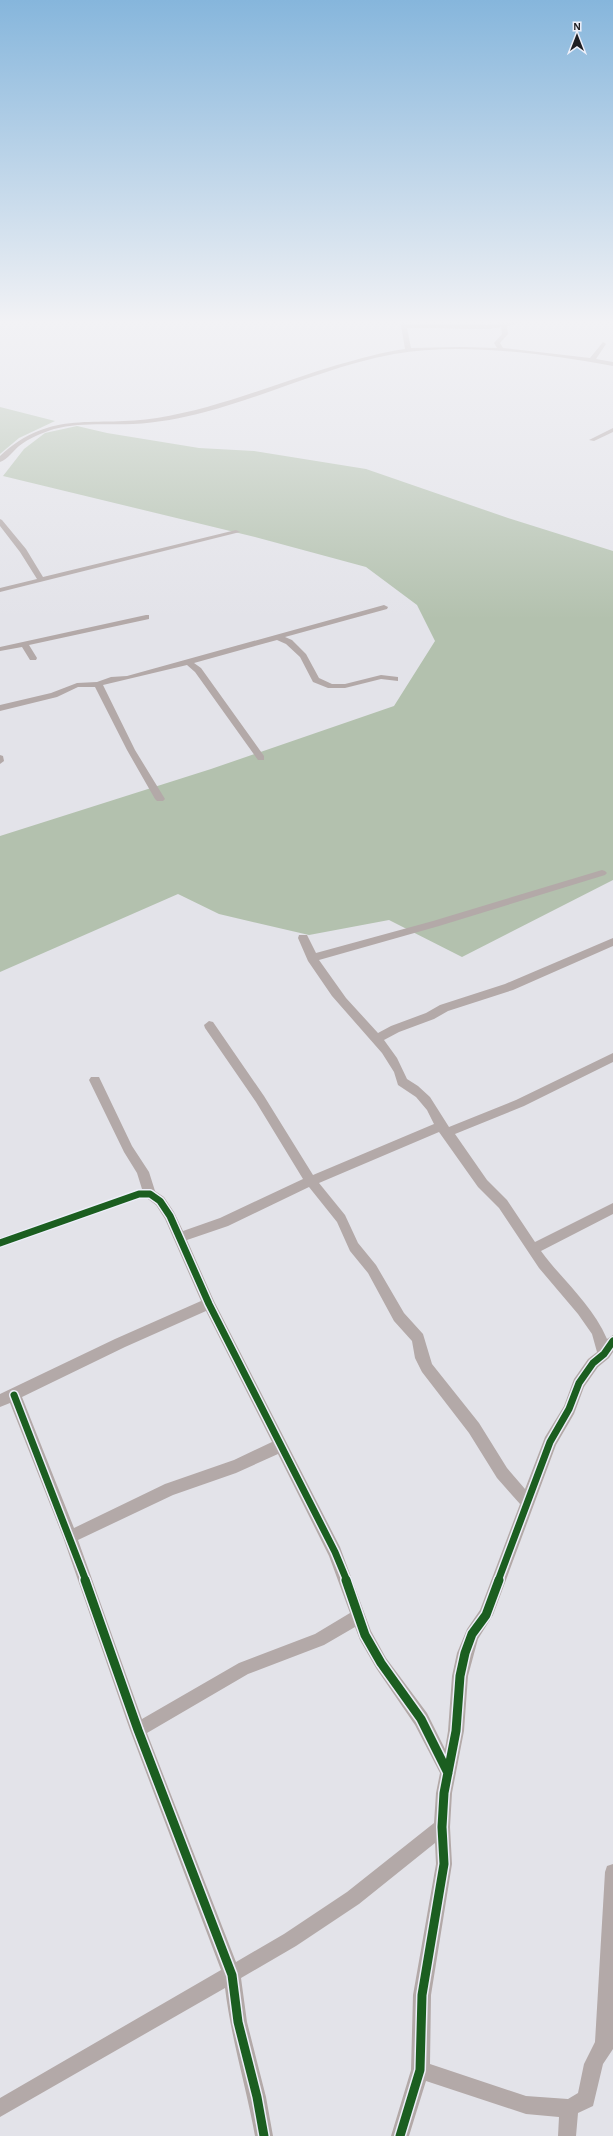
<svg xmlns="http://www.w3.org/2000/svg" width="613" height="2136" font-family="'Alegreya Sans',sans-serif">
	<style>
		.forest { fill: #b3c1ae }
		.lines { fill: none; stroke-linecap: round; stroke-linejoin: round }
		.minor { fill: #b3a9a8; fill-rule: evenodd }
		.cycleway-far1-casing { stroke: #edeff9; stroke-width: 10 }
		.cycleway-casing { stroke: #edeff9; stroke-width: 12 }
		.cycleway-far1 { stroke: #1b5e20; stroke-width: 7 }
		.cycleway { stroke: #1b5e20; stroke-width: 9 }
	</style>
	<rect width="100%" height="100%" fill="#e3e3e9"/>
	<path class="forest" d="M0,407L55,421L19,438L0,454Z
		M77,426L107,433L199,448L254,451L366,469L508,518L613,551V880L462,957L389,920L309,935L219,914L178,894L0,972V836L211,769L394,706L435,641L417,605L366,567L255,537L3,476L24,449L45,433Z"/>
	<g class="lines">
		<path class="minor" d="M400,320H406L407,324L490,325L518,320H533L507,326L508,334L500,343L503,348L590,358L603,342L606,344L596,359L613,362V366C545,354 462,342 394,354C329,366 269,395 205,412C182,418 157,423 133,424C107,425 79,422 54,429C42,433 29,438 19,446C13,451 8,459 0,462V456C52,408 95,428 157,418C219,408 277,383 337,365C359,359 382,352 405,349ZM501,327L502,334L494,343L497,348L461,347L411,348L407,328L490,329Z
			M613,428V432L594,441L589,440Z
			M0,519L2,520L26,549L43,577L236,530L240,532L0,592V588L37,579L20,552L0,526Z
			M384,605L388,607L387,609L285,637L292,640L306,654L319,678L332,684H345L381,675L398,677V681L381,679L345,688H328L313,682L300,657L286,644L277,640L194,663L201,668L264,756V760H258L195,672L187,665L103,685L135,750L165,799L163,801H157L155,799L127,750L95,687H78L57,697L0,711V705L51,693L77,683L97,682L111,677L127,676Z
			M146,615H149V619L29,645L37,658L36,660H30L22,647L0,651V647Z
			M0,755L3,756L4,761L0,764Z
			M602,870L605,871L607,873L605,875L439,926L319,960L346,998L378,1033L391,1026L426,1013L440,1005L505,984L613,938V946L513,990L448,1011L434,1019L399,1032L384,1040L397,1058L407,1079L418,1086L430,1097L449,1127L516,1100L613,1053V1062L524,1106L455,1134L487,1180L507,1200L535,1242L613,1203V1214L541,1251C563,1281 592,1304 607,1339L613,1335V1352L609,1358L598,1367L584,1387L574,1414L556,1445L493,1615L478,1639L468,1676L464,1731L452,1793L450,1827L452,1864L431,1995L430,2064L526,2096L568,2099L578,2093L584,2064L595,2042L605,1872L607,1866L613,1864V2049L603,2064L593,2106L578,2113L576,2136H558L559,2117L526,2114L426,2081L409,2136H391L411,2070L413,1995L436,1864L435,1843L359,1904L296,1946L241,1978L247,2022L266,2097L273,2136H255C246,2086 231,2038 225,1988L0,2117V2098L221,1970L130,1730L63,1537L10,1403L0,1407V1394L115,1339L201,1301L165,1219L156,1205L148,1199H139L0,1248V1238L142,1189L137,1173L124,1152L89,1080L91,1077H99L132,1146L149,1172L155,1191L164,1197L174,1212L183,1231L220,1218L303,1179L256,1102L205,1028L204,1025L209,1021L213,1022L264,1096L313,1175L434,1124L427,1110L416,1097L398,1085L394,1072L382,1053L332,996L308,961L298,938L299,935H307L316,953L433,921ZM439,1132L478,1187L499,1208L539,1268L578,1314L592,1334L597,1352L588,1359L574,1379L564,1406L545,1437L525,1489L507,1468L479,1423L432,1364L423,1334L404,1313L376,1265L358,1243L345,1215L319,1183ZM309,1187L337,1222L350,1251L368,1273L394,1321L412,1341L415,1358L422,1372L469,1433L497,1478L520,1504L480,1610L467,1629L457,1653L452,1676L448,1731L445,1749L427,1713L386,1658L371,1631L340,1547L214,1301L187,1240L228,1226ZM206,1311L272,1442L234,1460L165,1484L74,1528L22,1397L125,1347ZM278,1454L329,1556L350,1613L315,1634L239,1663L142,1719L78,1540L173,1495L236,1473ZM355,1627L360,1640L376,1668L415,1725L440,1773L436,1793L434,1823L347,1892L284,1934L236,1962L147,1733L248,1674L324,1645Z"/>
		<defs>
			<path id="cycleway-far1" d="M0,1243L139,1194H150L160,1201L170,1216L209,1304L335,1552L347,1581
				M14,1395L86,1581
				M498,1581L550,1442L569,1409L579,1383L593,1363L604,1354L613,1341"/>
			<path id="cycleway" d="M85,1580L138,1730L232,1975L238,2022L257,2097L264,2136
				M346,1580L365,1635L381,1663L421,1719L448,1773
				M400,2136L420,2070L422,1995L444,1864L442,1827L444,1793L456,1731L460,1676L465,1653L472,1634L486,1615L499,1580"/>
		</defs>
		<use href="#cycleway-far1" class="cycleway-far1-casing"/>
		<use href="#cycleway" class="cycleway-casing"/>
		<use href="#cycleway-far1" class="cycleway-far1"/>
		<use href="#cycleway" class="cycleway"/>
	</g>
	<linearGradient id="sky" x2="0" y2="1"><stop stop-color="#86b6dc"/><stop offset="0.52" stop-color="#f2f2f5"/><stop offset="1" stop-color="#f2f2f5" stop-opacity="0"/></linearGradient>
	<rect width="613" height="619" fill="url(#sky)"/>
	<g transform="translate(577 36)" stroke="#edeff9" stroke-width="3" paint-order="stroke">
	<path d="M0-3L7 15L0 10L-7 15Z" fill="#1f1f23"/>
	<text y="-6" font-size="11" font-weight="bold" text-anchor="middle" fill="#1f1f23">N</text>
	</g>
</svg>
